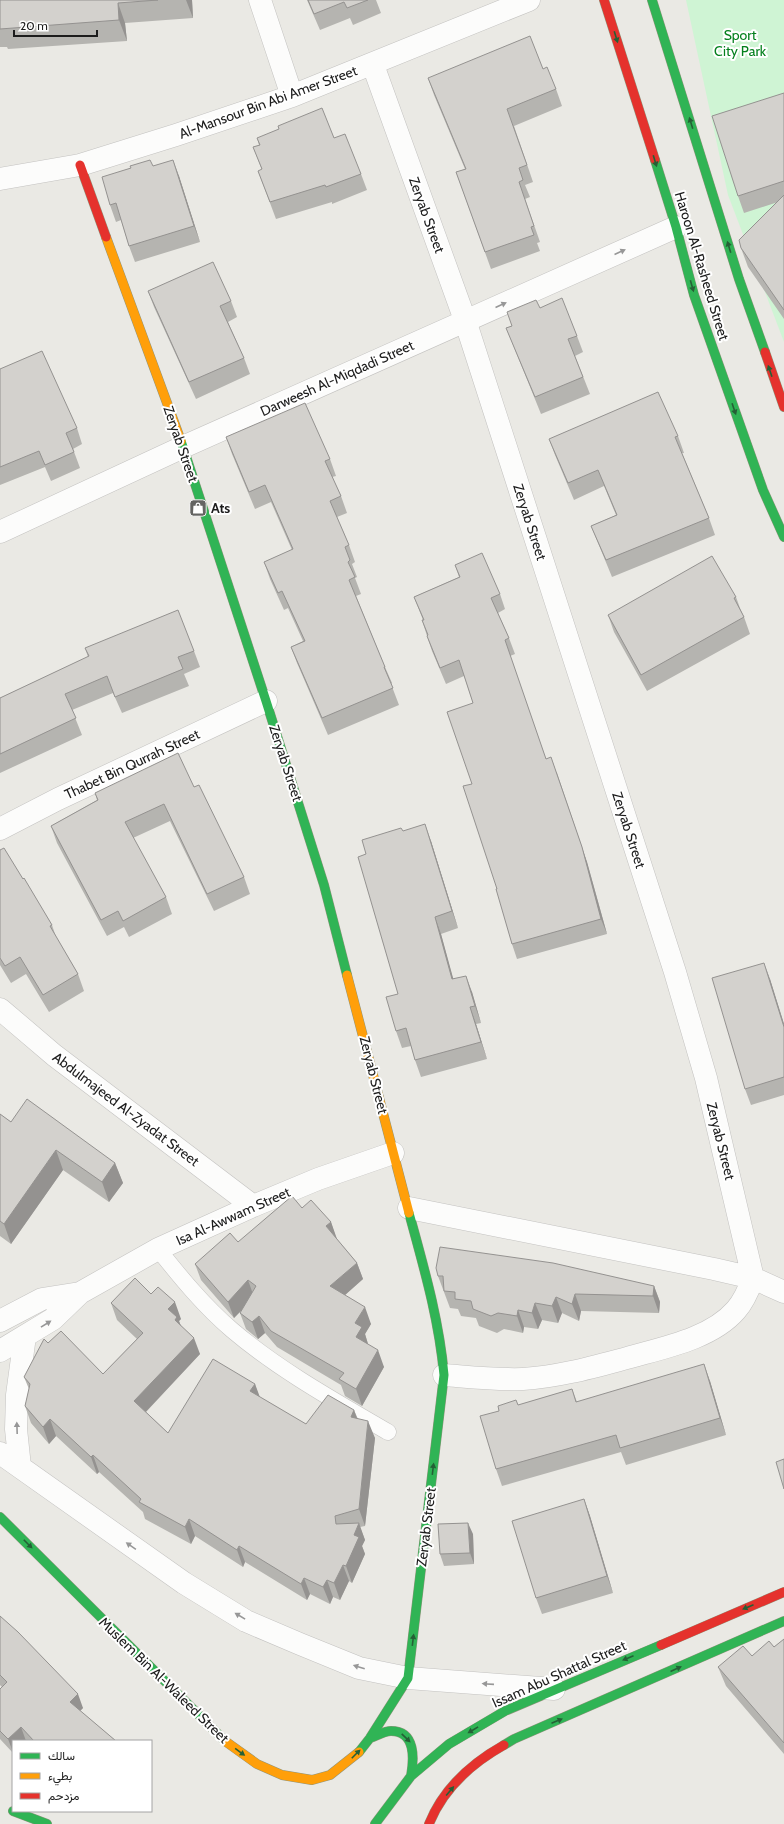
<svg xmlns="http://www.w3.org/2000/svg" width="784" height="1824" font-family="Cabin,Vazirmatn,sans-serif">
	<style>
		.park { fill: #cff4d4 }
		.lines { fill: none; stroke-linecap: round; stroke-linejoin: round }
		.lane-casing { stroke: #c3c2c0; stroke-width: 17 }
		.street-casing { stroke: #c3c2c0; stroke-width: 23 }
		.fast-casing { stroke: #90957c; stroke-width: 10 }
		.slow-casing { stroke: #90957c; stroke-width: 10 }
		.jam-casing { stroke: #90957c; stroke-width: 10 }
		.lane { stroke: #fcfcfb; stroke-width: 16 }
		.street { stroke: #fcfcfb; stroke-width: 22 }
		.fast { stroke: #30b455; stroke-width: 9 }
		.slow { stroke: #ff9f0a; stroke-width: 9 }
		.jam { stroke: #e5322d; stroke-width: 9 }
		.wall { fill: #b5b4b0 }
		.shaded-wall { fill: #949290 }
		.building { fill: #d3d1cd; stroke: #949290 }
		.oneway { fill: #256036 }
		.oneway2 { fill: #979797 }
		.labels { text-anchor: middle; stroke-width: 4; stroke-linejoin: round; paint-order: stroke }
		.park-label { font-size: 14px; fill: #04801d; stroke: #fff }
		.street-label { font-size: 14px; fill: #1c1c1c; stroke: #fff }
		.poi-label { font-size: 14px; font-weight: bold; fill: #1c1c1c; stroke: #fff; text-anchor: start }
	</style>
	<rect width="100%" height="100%" fill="#eae9e4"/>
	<path class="park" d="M686,0H784V342L728,195Z"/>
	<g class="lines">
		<defs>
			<path id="lane" d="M158,1249C181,1278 204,1306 232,1330C279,1370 335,1401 388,1432"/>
			<path id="street" d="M260,0L292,96
				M373,65L465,320L675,972L706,1078L753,1278C749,1289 744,1301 736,1310C711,1339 662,1348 627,1358C593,1367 558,1377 523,1379C497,1380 470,1377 444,1375
				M0,179L80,165L176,135L292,96L529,0
				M0,532L183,447L676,227
				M0,829L58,799L266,701
				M0,1009L54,1055L253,1206
				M409,1208L714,1269L753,1278L784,1292
				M0,1321L42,1299L80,1293
				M0,1351L53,1319L80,1293L158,1249L253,1206L318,1179L393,1153
				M0,1453L184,1583L246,1621L300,1644L359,1668L408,1678L554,1689
				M20,1467L16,1429L17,1395L25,1336"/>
			<path id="fast" d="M652,0L739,279L765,352
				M655,160L676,227L694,295L763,490L784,537
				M181,441L266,701L324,885L347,975
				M0,1517L225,1741
				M370,1738C377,1736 384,1731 391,1731C416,1731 414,1759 411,1776
				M504,1745L514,1739L784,1621
				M359,1752L370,1738L408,1678L444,1375C439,1319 424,1268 409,1213
				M13,1811L47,1824
				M375,1824L411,1776L449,1744L505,1711L661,1645"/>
			<path id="slow" d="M106,237L181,441
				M347,975L409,1213
				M225,1741L257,1764L282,1775L312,1780L330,1775L359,1752"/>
			<path id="jam" d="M604,0L655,160
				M80,165L106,237
				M765,352L784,407
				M661,1645L784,1592
				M429,1824C443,1789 472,1763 504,1745"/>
		</defs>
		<use href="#lane" class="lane-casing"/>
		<use href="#street" class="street-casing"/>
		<use href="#fast" class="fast-casing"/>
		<use href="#slow" class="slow-casing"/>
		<use href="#jam" class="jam-casing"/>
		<use href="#lane" class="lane"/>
		<use href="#street" class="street"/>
		<use href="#fast" class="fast"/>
		<use href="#slow" class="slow"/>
		<use href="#jam" class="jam"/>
	</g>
	<path class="wall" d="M0,0H192L193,18L125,23L127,41L8,49L7,47H0Z
		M307,0H376L381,13L353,25L350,18L320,30Z
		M543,69L556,89L562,106L514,126L533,182L525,185L530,197L525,199L540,242L537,243L540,251L491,269L456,172L465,169L434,95L428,78Z
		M784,93V319L748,267L741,248L778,202L744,213L738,196Z
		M257,138H334L361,174L367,190L332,204V202L276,219L258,171L262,170L253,147L259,145Z
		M153,166L179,176L200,242L135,262L129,246L121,220L116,222L110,205Z
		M148,291L231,301L237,317L228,322L244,358L250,374L196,399L154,307Z
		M540,308L577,336L583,352L575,356L590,394L541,414L513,345L506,328L512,326Z
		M0,369L77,428L82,444L73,449L80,468L51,481L45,467L0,485Z
		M678,436L684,453H682L709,518L715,535L612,577L591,526L616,515L604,486L574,500L555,455L549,439Z
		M226,437L330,459L336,476L332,477L341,496L347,513L337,517L349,545L355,562L352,564L357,577L355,578L361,594L356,596L385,667L392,683L391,684L399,705L328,735L297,663L291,647L303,641L288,608L284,610L270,579L264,562L292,550L271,502L255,509L232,454Z
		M455,565L500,594L505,609L498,613L509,638L515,654L510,656L546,759L557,773L587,862L607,934L517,959L512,944L497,889L472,784L473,703L464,676L446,684L432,651L427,636L422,620H423L414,597L459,577Z
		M736,597L740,608L744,617L750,634L647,691L614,632L608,615Z
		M85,648L194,651L200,667L184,674L189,686L122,713L113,693L72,710L82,735L0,773V698L88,657Z
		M194,787L244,877L250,894L214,911L170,821L133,838L166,897L172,914L129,937L124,927L107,936L57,843L51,826L97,800L95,793Z
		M403,831L431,841L458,928L441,934L453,979L472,992L481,1023L476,1024L487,1059L421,1077L415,1060L411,1046L402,1048L396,1031L398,994Z
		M0,850L23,879L52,925L56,937L78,974L84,991L49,1012L26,974L11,983L0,965Z
		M770,979L784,1024V1095L751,1105L745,1089Z
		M0,1114L11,1122L115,1163L123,1183L109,1202L63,1170L11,1244L0,1236Z
		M302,1208L331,1222L336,1238L357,1263L363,1279L345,1295L371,1324L365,1334L368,1344L384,1367L362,1406L345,1396L341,1385L277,1347L265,1333L258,1339L246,1329L240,1313L241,1311L234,1318L201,1280L195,1264L238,1242Z
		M438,1276L654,1286L660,1302L659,1313L581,1311L579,1321L562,1313L558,1323L542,1320L538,1329L524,1327L523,1333L504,1329L497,1333L479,1326L476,1318L461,1316L458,1309L450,1308Z
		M151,1294L181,1319L179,1321L180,1324L200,1354L146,1412L168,1433L255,1384L259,1397L306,1424L354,1410L358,1419L375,1438L365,1526L360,1527L365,1540L362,1546L365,1554L352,1583L349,1581L340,1600L333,1597L330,1604L310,1594L307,1600L245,1562L243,1567L195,1536L191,1544L145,1519L143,1512L99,1472L97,1474L56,1436L49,1444L31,1423L25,1406L29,1389L24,1377L48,1343L103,1374L137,1339L117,1320L111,1303Z
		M710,1381L726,1435L626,1465L621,1452L502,1486L496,1469L499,1411L572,1389L577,1402Z
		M584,1499L590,1516L613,1593L542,1614L536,1598Z
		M473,1534L474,1564L444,1566L440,1554Z
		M0,1616L83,1708L80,1711L116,1741H13V1753L0,1739V1689L2,1687L0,1685Z
		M784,1639V1754L726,1686L718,1667L752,1656L774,1647Z"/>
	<path class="shaded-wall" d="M186,0H192L193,18Z
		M118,3L125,23L127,41L119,20Z
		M173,160L179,176L200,242L194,226Z
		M551,757L587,862L607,934L601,919Z
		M425,824L431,841L458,928L452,911Z
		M435,917L441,934L458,996L452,979Z
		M764,963L770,979L784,1024V1027Z
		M466,976L472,992L481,1023L475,1006Z
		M470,1007L476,1024L487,1059L481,1042Z
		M56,1150L63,1170L11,1244L4,1224Z
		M115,1163L123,1183L109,1202L102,1182Z
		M331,1222L337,1239L326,1226Z
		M357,1263L363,1279L336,1303L330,1286Z
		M248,1280L254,1297L234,1318L228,1302Z
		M654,1286L660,1302L659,1313L653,1296Z
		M575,1294L581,1311L579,1321L572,1304Z
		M556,1297L562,1313L558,1323L552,1306Z
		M175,1302L181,1319L179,1321L184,1334L168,1309Z
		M535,1303L542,1320L538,1329L532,1313Z
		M365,1307L371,1324L365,1334L368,1344L363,1354L356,1337L355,1323Z
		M518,1310L524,1327L523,1333L517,1316Z
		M259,1316L265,1333L258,1339L252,1322Z
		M194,1338L200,1354L140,1418L134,1401Z
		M378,1350L384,1367L362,1406L356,1389Z
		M704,1364L710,1381L726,1435L720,1418Z
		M255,1384L261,1400L250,1391Z
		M354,1410L360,1427L351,1417Z
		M50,1419L56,1436L49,1444L43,1427Z
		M368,1421L375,1438L365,1526L359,1509Z
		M93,1455L99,1472L97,1474L91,1457Z
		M584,1499L590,1516L613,1593L607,1576Z
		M189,1519L195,1536L191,1544L185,1527Z
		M359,1523L365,1540L362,1546L365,1554L352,1583L346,1566L354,1535Z
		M468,1523L473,1534L474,1564L470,1553Z
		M239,1546L245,1562L243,1567L237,1550Z
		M343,1565L349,1581L340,1600L334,1583Z
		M304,1578L310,1594L307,1600L301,1584Z
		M327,1580L333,1597L330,1604L323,1587Z
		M78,1694L83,1708L75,1716L70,1702Z
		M21,1727L26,1741H13V1752L8,1739Z"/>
	<path class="building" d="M0,0H158L118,3L119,20L0,29Z
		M308,0H368L347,8L344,2L314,14Z
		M530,36L543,69L547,67L556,89L507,109L527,165L519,168L523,180L519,182L534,226L531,227L534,235L485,252L456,172L466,169L428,78Z
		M784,93V181L738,196L712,116Z
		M322,108L334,138L345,134L361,174L326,187L325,185L270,202L258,171L262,169L253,147L260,145L257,138L279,129L278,126Z
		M150,160L153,166L173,160L194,226L129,246L116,203L110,205L102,177L131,168L130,166Z
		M784,195V310L741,248L739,240Z
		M213,262L231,301L220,306L244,358L189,382L148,291Z
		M562,298L577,336L568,339L583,377L535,397L506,328L512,326L507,312L536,300L540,308Z
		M42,351L77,428L66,433L74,452L45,465L39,451L0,467V369Z
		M658,392L678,436L675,437L709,518L606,560L591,526L617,515L598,470L568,483L549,439Z
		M305,403L330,459L325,461L341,496L330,501L349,545L345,547L350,560L348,562L355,577L349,580L385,667H384L393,688L322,718L291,647L305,641L282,591L278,593L264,562L293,549L265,485L249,492L226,437Z
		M482,553L500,594L491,598L509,638L505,640L546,759L551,757L582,847L601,919L512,944L496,889H497L463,786L472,784L447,712L473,703L459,660L440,668L427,636L428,635L422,620H424L414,597L460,577L455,565Z
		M712,556L736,597L734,598L744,617L641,675L608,615Z
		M178,610L194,651L178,657L183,669L115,697L107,676L65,694L76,718L0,754V698L89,656L85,648Z
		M178,753L194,787L199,785L244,877L207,894L164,804L125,822L166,897L123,921L118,911L101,920L51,826L98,800L95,793Z
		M425,824L452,911L435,917L452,979L466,976L475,1006L470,1007L481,1042L415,1060L406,1028L396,1031L386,997L398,994L358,857L366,854L362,840L401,828L403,831Z
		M4,848L23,879L24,878L52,925L50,926L78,974L43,995L20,957L5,966L0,958V850Z
		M764,963L784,1027V1077L745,1089L712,978Z
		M27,1099L115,1163L102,1182L56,1150L4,1224L0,1221V1114L11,1122Z
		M292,1196L302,1208L311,1200L331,1222L326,1226L357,1263L330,1286L365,1307L355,1323L362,1327L356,1337L378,1350L356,1389L339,1379L344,1373L271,1331L259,1316L252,1322L240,1313L256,1286L248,1280L228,1302L195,1264L230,1233L238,1242Z
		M440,1247L553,1263L654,1286L653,1296L575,1294L572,1304L556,1297L552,1306L535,1303L532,1313L518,1310L517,1316L498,1313L491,1316L473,1309L471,1301L455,1299V1292L444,1291L443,1276H438L436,1268Z
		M135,1278L151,1294L158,1287L175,1302L168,1309L177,1317L175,1320L194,1338L134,1401L168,1433L213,1359L255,1384L250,1391L306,1424L328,1395L354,1410L351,1417L368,1421L359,1509L335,1516L336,1524L359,1523L354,1535L359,1537L346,1566L343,1565L334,1583L327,1580L323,1587L304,1578L301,1584L239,1546L237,1550L189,1519L185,1527L139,1502L141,1499L93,1455L91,1457L50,1419L43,1427L25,1406L30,1384L24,1377L44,1339L48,1343L61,1331L103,1374L143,1333L111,1303Z
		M704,1364L720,1418L620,1448L616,1435L496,1469L480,1416L499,1411L498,1406L516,1400L518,1405L572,1389L576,1402Z
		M784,1459V1489L776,1462Z
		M584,1499L607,1576L536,1598L512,1521Z
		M468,1523L470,1553L440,1554L438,1524Z
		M0,1616L18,1632L78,1694L70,1702L116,1741H34L21,1727L8,1739L0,1731V1689L7,1682L0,1675Z
		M784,1639V1743L718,1667L743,1646L752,1656L769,1641L774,1647Z"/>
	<defs><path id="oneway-solid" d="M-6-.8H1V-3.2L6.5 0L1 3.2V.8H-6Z"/></defs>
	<g class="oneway">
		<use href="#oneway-solid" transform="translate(616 37) rotate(73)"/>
		<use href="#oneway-solid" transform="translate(691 123) rotate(-107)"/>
		<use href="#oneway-solid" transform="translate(655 161) rotate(73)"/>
		<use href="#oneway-solid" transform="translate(729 247) rotate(-107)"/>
		<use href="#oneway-solid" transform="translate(692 286) rotate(74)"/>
		<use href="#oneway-solid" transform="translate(770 371) rotate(-109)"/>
		<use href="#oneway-solid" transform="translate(734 409) rotate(71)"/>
		<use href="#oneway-solid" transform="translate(433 1469) rotate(-83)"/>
		<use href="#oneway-solid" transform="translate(28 1544) rotate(45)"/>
		<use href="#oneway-solid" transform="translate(748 1607) rotate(157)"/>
		<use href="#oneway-solid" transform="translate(413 1640) rotate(-83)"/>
		<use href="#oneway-solid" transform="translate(628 1658) rotate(157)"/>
		<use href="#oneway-solid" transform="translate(676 1669) rotate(-24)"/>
		<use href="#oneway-solid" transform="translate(557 1721) rotate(-23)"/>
		<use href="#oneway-solid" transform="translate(473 1730) rotate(149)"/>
		<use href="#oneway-solid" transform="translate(406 1738) rotate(44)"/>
		<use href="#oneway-solid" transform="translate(240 1752) rotate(36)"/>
		<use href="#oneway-solid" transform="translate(356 1754) rotate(-45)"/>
		<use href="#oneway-solid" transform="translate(450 1791) rotate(-50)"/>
	</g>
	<g class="oneway2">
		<use href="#oneway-solid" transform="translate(620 252) rotate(-24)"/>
		<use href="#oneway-solid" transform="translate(501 305) rotate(-24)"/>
		<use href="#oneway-solid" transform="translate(46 1324) rotate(-32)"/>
		<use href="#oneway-solid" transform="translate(17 1428) rotate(-92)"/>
		<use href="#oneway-solid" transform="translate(131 1546) rotate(-145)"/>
		<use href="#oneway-solid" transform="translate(240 1616) rotate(-149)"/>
		<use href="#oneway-solid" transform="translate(359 1667) rotate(-163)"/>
		<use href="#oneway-solid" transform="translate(488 1684) rotate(-176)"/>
	</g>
	<defs>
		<symbol id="shop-square" viewBox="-11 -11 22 22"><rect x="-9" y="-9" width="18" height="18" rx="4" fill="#646462" stroke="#fff"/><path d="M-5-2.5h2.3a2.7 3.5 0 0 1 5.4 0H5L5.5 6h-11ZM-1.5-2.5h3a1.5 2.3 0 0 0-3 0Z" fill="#fff"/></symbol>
	</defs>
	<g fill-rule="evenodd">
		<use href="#shop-square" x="188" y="498" width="20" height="20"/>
	</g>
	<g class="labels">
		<g class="park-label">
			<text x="740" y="40">Sport<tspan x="740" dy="16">City Park</tspan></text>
		</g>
		<g class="street-label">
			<text transform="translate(268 102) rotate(-20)" y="5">Al-Mansour Bin Abi Amer Street</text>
			<text transform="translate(427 215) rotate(70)" y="5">Zeryab Street</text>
			<text transform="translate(702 266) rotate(73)" y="5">Haroon Al-Rasheed Street</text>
			<text transform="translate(337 378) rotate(-24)" y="5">Darweesh Al-Miqdadi Street</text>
			<text transform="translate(181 444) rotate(71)" y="5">Zeryab Street</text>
			<text transform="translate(530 522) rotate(72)" y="5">Zeryab Street</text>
			<text transform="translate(286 763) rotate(72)" y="5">Zeryab Street</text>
			<text transform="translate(132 764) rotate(-25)" y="5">Thabet Bin Qurrah Street</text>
			<text transform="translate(629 830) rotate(72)" y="5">Zeryab Street</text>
			<text transform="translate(374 1075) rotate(76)" y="5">Zeryab Street</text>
			<text transform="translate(126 1109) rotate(37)" y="5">Abdulmajeed Al-Zyadat Street</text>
			<text transform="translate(721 1141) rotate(76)" y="5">Zeryab Street</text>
			<text transform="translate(233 1216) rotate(-24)" y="5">Isa Al-Awwam Street</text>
			<text transform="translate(426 1527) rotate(-83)" y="5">Zeryab Street</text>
			<text transform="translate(559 1674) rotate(-24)" y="5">Issam Abu Shattal Street</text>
			<text transform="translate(164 1680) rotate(44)" y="5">Muslem Bin Al-Waleed Street</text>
		</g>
		<g class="poi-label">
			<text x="211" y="513">Ats</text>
		</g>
	</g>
	<rect x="12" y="1740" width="140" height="72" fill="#ffffff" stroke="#a4a4a4"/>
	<rect x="20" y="1753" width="20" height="6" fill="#30b455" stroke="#a4a4a4"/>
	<text x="48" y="1760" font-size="12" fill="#1c1c1c">سالك</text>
	<rect x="20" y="1773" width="20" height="6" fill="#ff9f0a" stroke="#a4a4a4"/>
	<text x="48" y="1780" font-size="12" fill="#1c1c1c">بطيء</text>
	<rect x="20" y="1793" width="20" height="6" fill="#e5322d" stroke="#a4a4a4"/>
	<text x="48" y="1800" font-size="12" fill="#1c1c1c">مزدحم</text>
	<path d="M14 30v6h83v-6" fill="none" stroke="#1c1c1c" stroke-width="2"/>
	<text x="20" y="30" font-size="12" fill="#1c1c1c" stroke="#ffffff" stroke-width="3" paint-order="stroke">20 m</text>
</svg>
